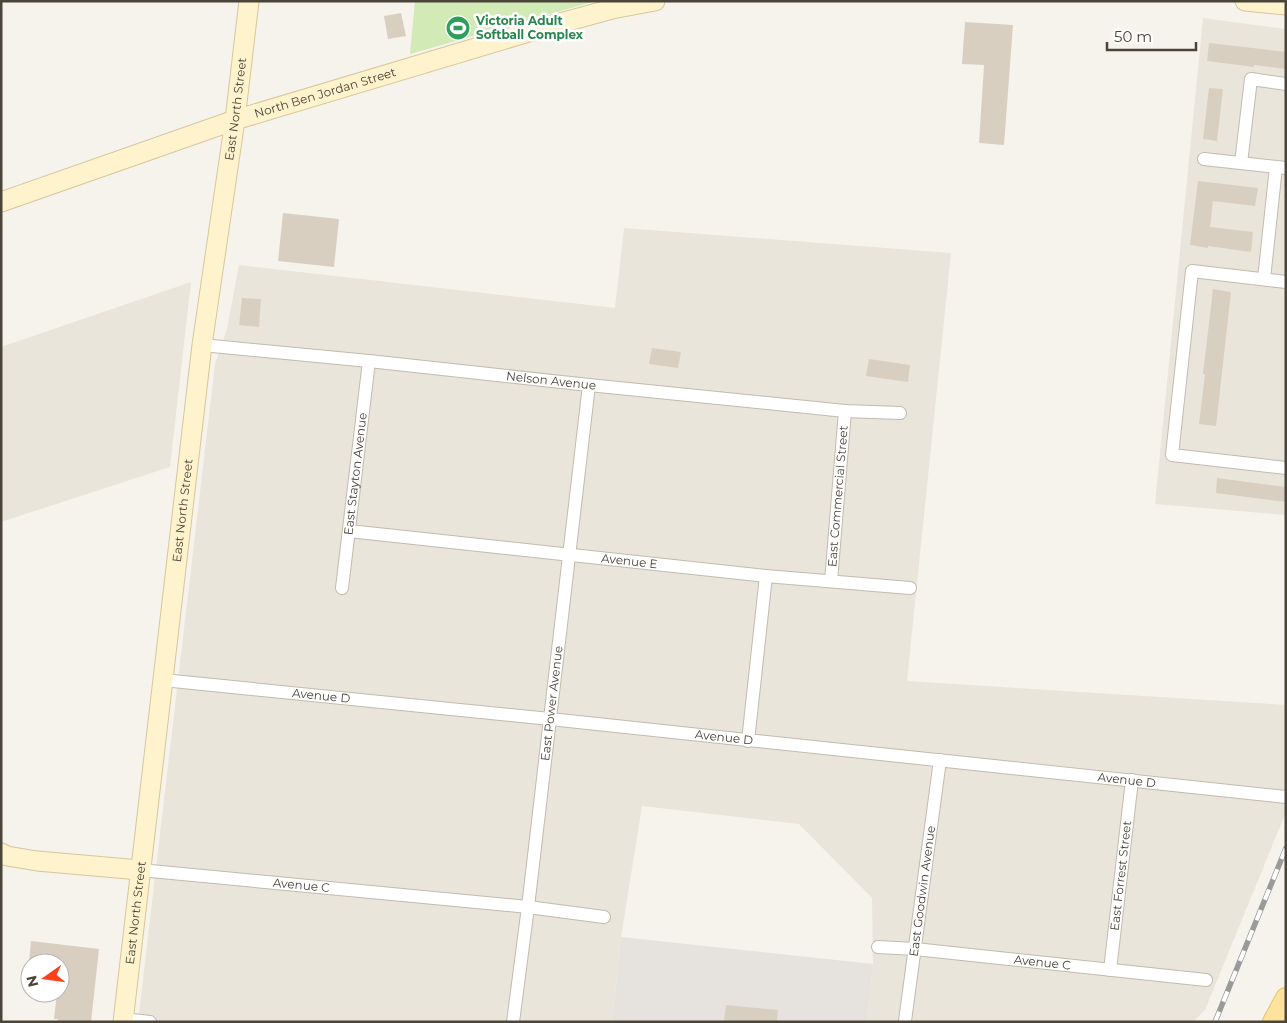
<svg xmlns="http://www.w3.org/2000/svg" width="1287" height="1023" font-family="Montserrat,sans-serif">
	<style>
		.residential { fill: #eae5da }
		.industrial { fill: #e6e2dd }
		.green { fill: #d2eab5 }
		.building { fill: #d8cfc1 }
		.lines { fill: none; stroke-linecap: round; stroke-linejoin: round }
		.street-casing { stroke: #c2bbae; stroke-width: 14 }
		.secondary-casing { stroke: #d6c79b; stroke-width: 21 }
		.primary-casing { stroke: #e6c16a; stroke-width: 22 }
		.street { stroke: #fff; stroke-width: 12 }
		.secondary { stroke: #fff3cd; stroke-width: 19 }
		.primary { stroke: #ffe39c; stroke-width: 20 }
		.rail-casing { stroke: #9a9a9a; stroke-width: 5.5 }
		.rail { stroke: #fff; stroke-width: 4; stroke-dasharray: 11; stroke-linecap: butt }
		.labels { text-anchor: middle; stroke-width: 5; stroke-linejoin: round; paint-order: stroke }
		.leisure-label { font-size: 12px; font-weight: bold; fill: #27864d; stroke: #fff; text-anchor: start }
		.street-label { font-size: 12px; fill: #4b4439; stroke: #fff }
	</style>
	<rect width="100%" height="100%" fill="#f6f3ec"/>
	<path class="residential" d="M1203,18L1286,29V515L1155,504Z
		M624,228L951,253L907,681L1286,705V812L1205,1010L1193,1022H867L873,964L872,898L799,824L642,806L621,937L612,1022H138L215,364L227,329L239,265L615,308Z
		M191,282L170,467L1,522V347Z"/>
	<path class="industrial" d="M621,937L873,964L867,1022H612Z"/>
	<path class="green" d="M415,1H596L410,54Z"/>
	<path class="building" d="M401,13L406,36L388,39L384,16Z
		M965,22L1013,25L1004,145L979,143L984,65L962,64Z
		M1209,43L1286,52V69L1254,65V67L1207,61Z
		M1209,88L1223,89L1217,141L1203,139Z
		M1198,181L1258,188L1255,206L1213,201L1210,227L1253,232L1251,252L1208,246V248L1190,245Z
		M283,213L339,219L334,267L278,261Z
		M1213,289L1231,292L1216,426L1199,424L1205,374H1203Z
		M242,298L261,299L259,327L239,325Z
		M652,348L681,352L678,368L649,364Z
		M869,359L910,365L908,382L866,376Z
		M1217,478L1286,487V502L1216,493Z
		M31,941L99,949L91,1022H57L58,1019H54L57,993H60V963L29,962Z
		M726,1005L778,1010L777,1022H724Z"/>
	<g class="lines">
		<defs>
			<g id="street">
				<path d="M1204,159L1286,168"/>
				<path d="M1241,163L1251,79L1286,84"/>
				<path d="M1264,279L1276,167"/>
				<path d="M1286,282L1192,271L1172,455L1286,468"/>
				<path id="s1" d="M202,345L369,361L589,385L845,411L900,413"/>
				<path id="s2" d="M349,531L766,576L910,588"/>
				<path id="s3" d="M831,581L845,411"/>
				<path id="s4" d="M342,588L369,361"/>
				<path id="s5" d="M163,680L550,719L1286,797"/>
				<path d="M748,741L766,576"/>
				<path id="s6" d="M140,870L528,907L604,917"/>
				<path id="s7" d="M878,947L915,949L1206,980"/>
				<path id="s8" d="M1110,970L1132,780"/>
				<path d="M123,1019L150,1022"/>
				<path id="s9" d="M905,1021L940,760"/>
				<path id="s10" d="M513,1022L528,907L589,385"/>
			</g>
			<g id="secondary">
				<path d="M1245,1L1286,5"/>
				<path id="s11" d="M1,202L235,120L542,28L612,9L655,1"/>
				<path d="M1,853L7,856L37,861L140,870"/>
				<path id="s12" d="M123,1022L202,345L235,120L249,1"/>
			</g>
			<path id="primary" d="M1273,1022L1286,998"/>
		</defs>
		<use href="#street" class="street-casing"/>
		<use href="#secondary" class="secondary-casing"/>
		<use href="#primary" class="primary-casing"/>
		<use href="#street" class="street"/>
		<use href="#secondary" class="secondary"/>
		<use href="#primary" class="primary"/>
		<defs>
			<path id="rail" d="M1215,1022L1286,848"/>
		</defs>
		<use href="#rail" class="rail-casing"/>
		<use href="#rail" class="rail"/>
	</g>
	<defs>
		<symbol id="stadium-disc" viewBox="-11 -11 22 22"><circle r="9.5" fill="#2e9e5b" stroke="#fff"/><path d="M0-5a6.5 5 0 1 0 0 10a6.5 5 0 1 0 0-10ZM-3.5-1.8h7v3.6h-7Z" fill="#fff"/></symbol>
	</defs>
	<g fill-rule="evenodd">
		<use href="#stadium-disc" x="444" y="14" width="28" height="28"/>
	</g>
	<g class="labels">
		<g class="leisure-label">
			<text x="476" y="25">Victoria Adult<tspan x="476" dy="14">Softball Complex</tspan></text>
		</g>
		<g class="street-label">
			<text dy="4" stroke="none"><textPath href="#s11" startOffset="342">North Ben Jordan Street</textPath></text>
			<text dy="4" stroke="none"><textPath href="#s12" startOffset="920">East North Street</textPath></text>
			<text dy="4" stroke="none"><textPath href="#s1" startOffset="351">Nelson Avenue</textPath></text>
			<text dy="4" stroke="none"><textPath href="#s4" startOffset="115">East Stayton Avenue</textPath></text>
			<text dy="4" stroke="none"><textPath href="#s3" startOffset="85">East Commercial Street</textPath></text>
			<text dy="4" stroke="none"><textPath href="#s12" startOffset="515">East North Street</textPath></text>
			<text dy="4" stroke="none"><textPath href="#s2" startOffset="282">Avenue E</textPath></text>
			<text dy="4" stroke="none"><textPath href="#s5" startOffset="159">Avenue D</textPath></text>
			<text dy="4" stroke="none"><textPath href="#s10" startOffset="321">East Power Avenue</textPath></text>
			<text dy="4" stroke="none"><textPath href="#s5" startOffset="564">Avenue D</textPath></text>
			<text dy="4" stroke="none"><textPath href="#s5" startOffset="969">Avenue D</textPath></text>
			<text dy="4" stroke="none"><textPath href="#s8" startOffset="95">East Forrest Street</textPath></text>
			<text dy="4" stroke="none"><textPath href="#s6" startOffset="162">Avenue C</textPath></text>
			<text dy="4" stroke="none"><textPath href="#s9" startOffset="131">East Goodwin Avenue</textPath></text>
			<text dy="4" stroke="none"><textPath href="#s12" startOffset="110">East North Street</textPath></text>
			<text dy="4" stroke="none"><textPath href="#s7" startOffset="165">Avenue C</textPath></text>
		</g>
	</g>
	<rect width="1287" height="1023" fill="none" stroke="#4b4439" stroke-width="5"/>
	<g transform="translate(45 978) rotate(256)"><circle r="24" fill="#ffffff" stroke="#b7b4b0"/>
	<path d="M0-4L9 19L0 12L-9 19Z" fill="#fc3f1d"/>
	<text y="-8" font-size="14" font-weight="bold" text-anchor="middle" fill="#4b4439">N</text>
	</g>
	<path d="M1107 42v8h89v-8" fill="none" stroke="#4b4439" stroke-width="2.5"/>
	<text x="1114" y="42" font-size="15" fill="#4b4439" stroke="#ffffff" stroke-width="4" paint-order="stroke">50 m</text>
</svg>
